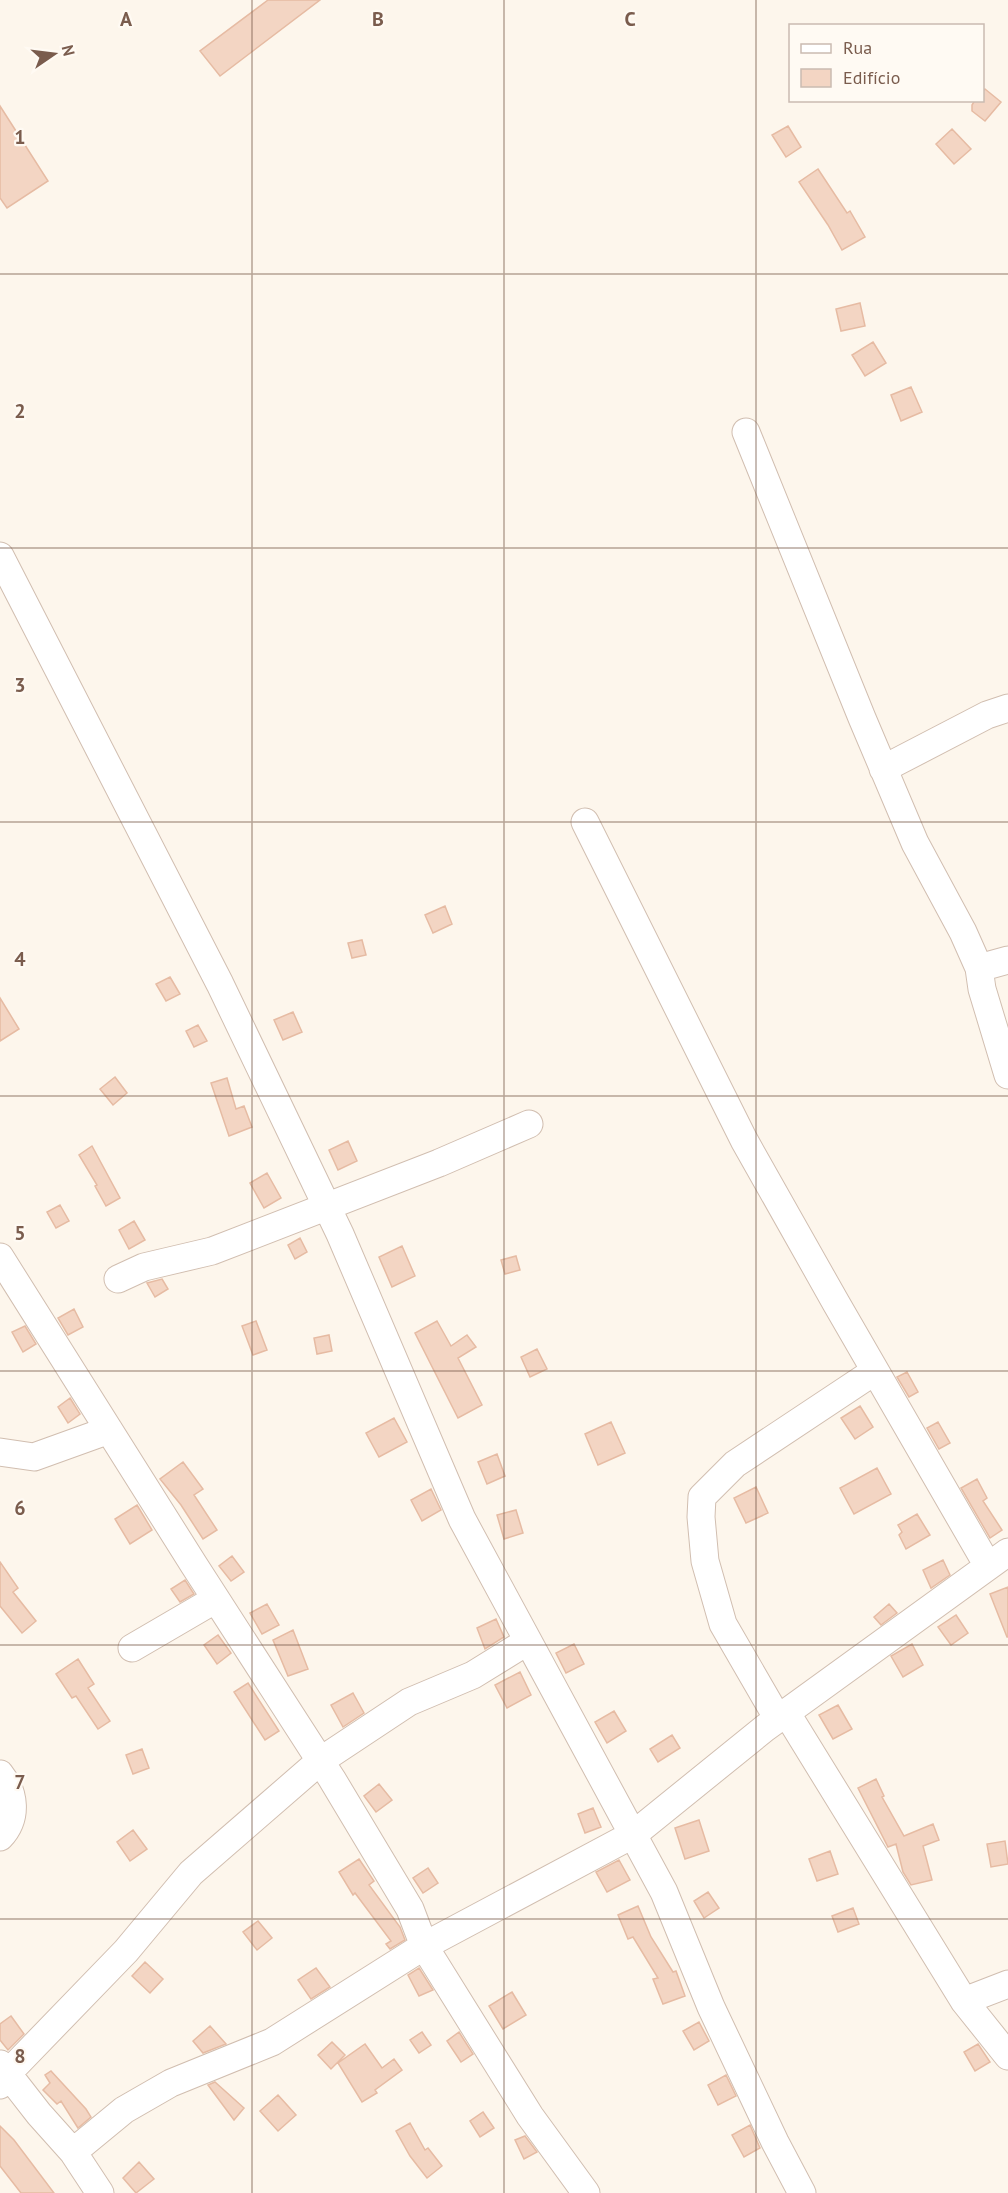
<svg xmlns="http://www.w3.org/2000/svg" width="1008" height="2193" font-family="'PT Sans',sans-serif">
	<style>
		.building { fill: #f3d5c3; stroke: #e6bba3; stroke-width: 1.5 }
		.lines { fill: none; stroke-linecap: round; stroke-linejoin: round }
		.minor-casing { stroke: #d1beb0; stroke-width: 29 }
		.minor { stroke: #fff; stroke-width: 27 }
		.grid { fill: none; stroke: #7a5c4d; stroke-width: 1.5; stroke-opacity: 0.55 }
		.grid-label { font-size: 20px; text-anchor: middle; font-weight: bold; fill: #7a5c4d; stroke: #fffaf3; stroke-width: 4.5; stroke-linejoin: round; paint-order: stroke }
	</style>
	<rect width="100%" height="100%" fill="#fdf6ec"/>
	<path class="building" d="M268,0H320L220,76L200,51Z
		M985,89L1001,102L985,121L972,111V105L975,100H982V92Z
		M0,106L48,181L7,208L0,198Z
		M788,126L801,147L786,157L772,135Z
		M952,129L971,149L954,164L936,144Z
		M818,169L847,213L850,211L865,237L842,250L828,225L799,182Z
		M860,303L865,326L841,331L836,309Z
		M873,342L886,363L865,376L852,355Z
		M911,387L922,412L901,421L891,395Z
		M445,906L452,924L433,933L425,915Z
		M362,940L366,955L352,958L348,943Z
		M170,977L180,994L166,1001L156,984Z
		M0,998L19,1029L0,1041Z
		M293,1012L302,1032L283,1040L274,1020Z
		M198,1025L207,1041L194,1047L186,1031Z
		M115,1077L127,1093L113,1105L100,1089Z
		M227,1078L236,1109L244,1106L252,1127L229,1136L211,1083Z
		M348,1141L357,1161L338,1170L329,1150Z
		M92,1146L120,1198L106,1206L95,1186L97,1185L79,1155Z
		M267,1173L281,1198L264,1208L250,1183Z
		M60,1205L69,1221L56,1228L47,1212Z
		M134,1221L145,1240L129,1249L119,1230Z
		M300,1238L307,1252L295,1259L288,1245Z
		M402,1246L415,1276L392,1287L379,1257Z
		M516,1256L520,1270L505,1274L501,1260Z
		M162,1279L168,1289L155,1297L147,1283Z
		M74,1309L83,1327L68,1335L58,1318Z
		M256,1321L267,1350L253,1355L242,1326Z
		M437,1321L451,1346L467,1335L476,1347L458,1358L482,1405L458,1418L415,1333Z
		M25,1326L36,1344L23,1352L12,1332Z
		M329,1335L332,1351L317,1354L314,1338Z
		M537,1349L547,1369L530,1377L521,1357Z
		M907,1372L918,1392L909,1397L897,1377Z
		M70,1398L80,1414L68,1423L58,1407Z
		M860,1406L873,1427L855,1439L841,1418Z
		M394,1418L407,1442L379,1457L366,1433Z
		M611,1422L625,1453L598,1465L585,1434Z
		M938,1422L950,1443L939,1449L927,1428Z
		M497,1454L505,1476L487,1484L478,1462Z
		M183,1462L203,1489L194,1495L217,1530L203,1539L181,1505L160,1479Z
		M877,1468L891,1494L854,1514L840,1488Z
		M977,1479L987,1498L983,1501L1002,1530L990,1538L961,1488Z
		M756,1487L768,1513L746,1523L734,1498Z
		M431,1489L441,1510L422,1521L411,1500Z
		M137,1505L152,1530L130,1544L115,1519Z
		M516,1510L523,1533L504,1539L497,1515Z
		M917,1514L930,1535L906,1549L899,1535L902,1532L898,1525Z
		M232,1556L244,1572L231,1581L219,1566Z
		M943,1560L950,1575L931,1588L923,1570Z
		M0,1562L18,1588L13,1592L36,1621L22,1633L0,1606Z
		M185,1580L194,1594L180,1602L171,1589Z
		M1008,1587V1637H1007L990,1594Z
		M267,1604L279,1625L262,1634L250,1613Z
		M889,1604L897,1613L881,1625L874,1617Z
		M956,1615L968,1633L951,1645L938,1627Z
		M496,1619L504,1637L485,1649L477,1628Z
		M293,1630L308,1669L288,1676L273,1640Z
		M218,1635L231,1653L217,1664L204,1645Z
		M574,1644L584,1664L566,1673L556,1653Z
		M912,1644L923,1665L903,1677L891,1656Z
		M78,1659L94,1684L88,1688L110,1721L98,1729L76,1696L72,1698L56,1674Z
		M520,1672L531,1695L507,1708L495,1685Z
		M248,1683L279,1731L265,1740L234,1692Z
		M353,1693L364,1713L343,1727L331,1705Z
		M838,1705L852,1729L833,1739L819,1715Z
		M614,1711L626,1731L607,1743L595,1722Z
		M672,1735L680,1748L658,1762L650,1749Z
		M142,1749L149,1768L133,1774L126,1755Z
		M876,1779L884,1796L882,1797L904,1836L933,1824L939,1840L923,1846L932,1880L911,1885L903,1872L896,1844L888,1847L858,1788Z
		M379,1784L392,1800L376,1812L364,1796Z
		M593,1808L601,1827L585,1833L578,1814Z
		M699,1820L709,1851L685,1859L675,1828Z
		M133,1830L147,1849L130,1861L117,1842Z
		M1005,1841L1008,1864L991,1867L987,1844Z
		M830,1851L838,1874L817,1881L809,1859Z
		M359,1859L374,1881L369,1885L400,1927L405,1940L390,1949L386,1944L391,1941L355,1893L353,1895L339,1872Z
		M619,1860L630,1880L607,1892L596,1872Z
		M428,1868L438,1883L423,1893L413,1878Z
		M708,1892L719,1908L704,1918L694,1901Z
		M638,1906L651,1937L673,1972L676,1971L685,1996L663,2004L653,1979L658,1978L633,1937L628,1939L618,1915Z
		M853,1908L859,1924L838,1932L832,1916Z
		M258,1921L272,1938L257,1950L243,1932Z
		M145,1962L163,1979L150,1993L132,1976Z
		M316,1968L330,1987L311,1999L298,1980Z
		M419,1968L433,1990L419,1996L408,1975Z
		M512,1992L526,2015L503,2029L489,2006Z
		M11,2016L24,2034L8,2050L0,2040V2024Z
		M699,2022L709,2041L694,2050L683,2031Z
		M210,2026L226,2044L203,2053L193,2041Z
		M422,2032L431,2045L419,2053L410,2040Z
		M459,2032L473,2054L461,2062L447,2041Z
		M332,2042L345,2055L331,2069L318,2055Z
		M365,2044L382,2068L394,2059L402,2070L375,2090L377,2093L362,2102L338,2063Z
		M978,2044L990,2062L975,2071L964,2052Z
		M51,2071L86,2109L91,2117L78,2128L61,2101L57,2104L43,2090L50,2083L45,2075Z
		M726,2075L736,2096L718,2105L708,2085Z
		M215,2082L244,2108L234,2120L208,2085Z
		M278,2095L296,2115L278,2131L260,2111Z
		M483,2112L494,2128L480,2137L470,2121Z
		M410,2123L425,2150L428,2148L442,2166L427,2178L410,2156L396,2131Z
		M750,2125L760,2148L744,2157L732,2135Z
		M0,2126L14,2140L54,2193H21L0,2166Z
		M525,2136L537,2152L524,2159L515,2140Z
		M139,2162L154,2179L136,2193L123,2178Z"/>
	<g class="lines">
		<defs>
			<path id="minor" d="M746,432L862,718L915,843L963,932L979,968L982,989L1008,1075
				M0,556L220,984L340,1234L462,1519L664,1892L711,2007L775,2142L802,2193
				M883,769L987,715L1008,708
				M585,822L744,1140L836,1303L988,1566
				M979,968L1008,960
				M0,1257L194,1565L332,1779L410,1909L424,1946L530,2116L586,2193
				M118,1279L144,1267L212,1251L439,1163L529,1124
				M0,1452L34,1457L109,1430
				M132,1648L216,1599
				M786,1712L964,2001L1008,2056
				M778,1719L723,1624L705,1561L701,1517L702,1497L735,1464L875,1371
				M0,1774C15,1793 18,1818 0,1837
				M964,2001L1008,1984
				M0,2064L39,2114L73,2152L100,2193
				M0,2085L7,2074L126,1951L191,1873L320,1761L409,1702L473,1675L528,1641
				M73,2152L124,2110L171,2083L272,2042L424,1946L634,1834L765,1728L1008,1552"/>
		</defs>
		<use href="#minor" class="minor-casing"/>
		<use href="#minor" class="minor"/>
	</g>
	<path class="grid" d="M252,0V2193M504,0V2193M756,0V2193M0,274H1008M0,548H1008M0,822H1008M0,1096H1008M0,1371H1008M0,1645H1008M0,1919H1008"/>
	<g class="grid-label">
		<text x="126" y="26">A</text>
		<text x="378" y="26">B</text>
		<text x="630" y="26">C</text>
		<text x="20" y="144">1</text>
		<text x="20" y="418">2</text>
		<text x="20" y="692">3</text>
		<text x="20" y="966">4</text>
		<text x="20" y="1240">5</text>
		<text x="20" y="1515">6</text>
		<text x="20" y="1789">7</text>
		<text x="20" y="2063">8</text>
	</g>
	<rect x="789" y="24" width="195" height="78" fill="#fffaf3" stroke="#cabbb1" stroke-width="1.5"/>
	<rect x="801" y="44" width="30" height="9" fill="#ffffff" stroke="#cabbb1" stroke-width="1.5"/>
	<text x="843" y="54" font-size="18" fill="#7a5c4d">Rua</text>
	<rect x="801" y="69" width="30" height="18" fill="#f3d5c3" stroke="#cabbb1" stroke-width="1.5"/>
	<text x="843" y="84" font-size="18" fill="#7a5c4d">Edifício</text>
	<g transform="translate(54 54) rotate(76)" stroke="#fffaf3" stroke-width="4.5" paint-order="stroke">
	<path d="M0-4.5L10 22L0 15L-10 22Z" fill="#7a5c4d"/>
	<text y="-9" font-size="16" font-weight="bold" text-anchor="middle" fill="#7a5c4d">N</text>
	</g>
</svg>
